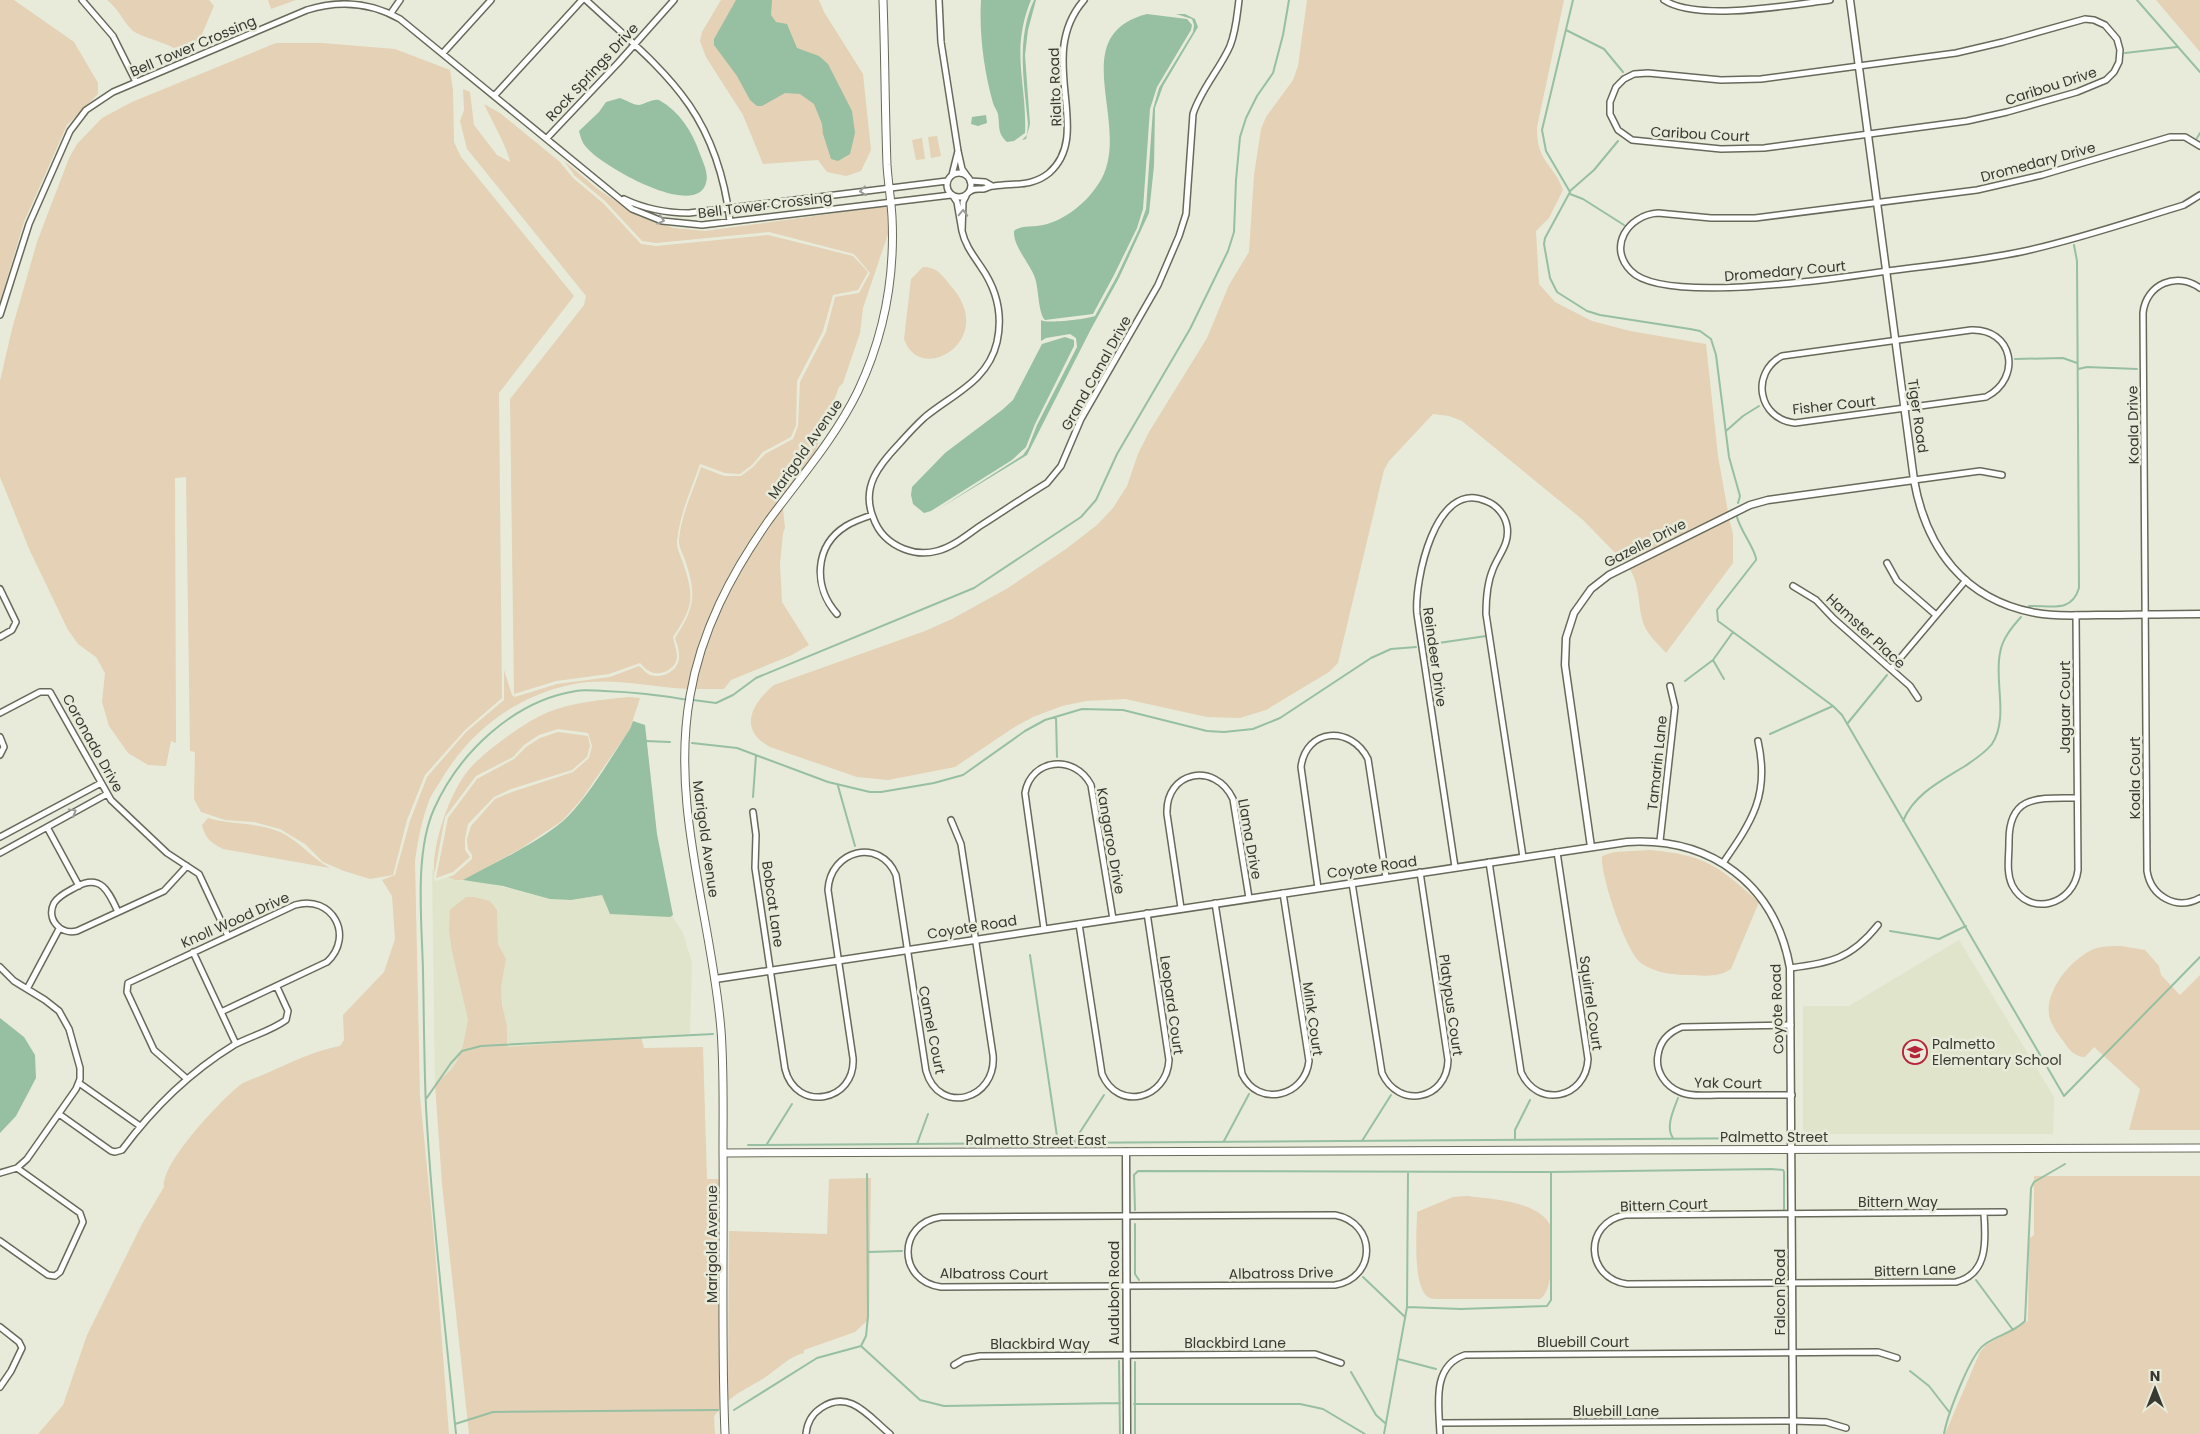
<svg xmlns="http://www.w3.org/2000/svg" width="2200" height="1434" font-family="Poppins,sans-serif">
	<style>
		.built { fill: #dfe4ca }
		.green { fill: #e4d1b6 }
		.water { fill: #97bfa2 }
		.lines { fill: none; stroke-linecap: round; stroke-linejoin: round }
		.stream { stroke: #97bfa2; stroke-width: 2 }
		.minor-casing { stroke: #676a5a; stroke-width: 8 }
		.tertiary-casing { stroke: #676a5a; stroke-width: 9 }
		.secondary-casing { stroke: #676a5a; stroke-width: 9 }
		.minor { stroke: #fff; stroke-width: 5 }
		.tertiary { stroke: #fff; stroke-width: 6 }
		.secondary { stroke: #fff; stroke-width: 7 }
		.oneway { stroke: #9b9c98 }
		.labels { text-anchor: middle; stroke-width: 5; stroke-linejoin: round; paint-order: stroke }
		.street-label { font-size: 14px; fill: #373932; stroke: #e8ebd9 }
		.poi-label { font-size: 14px; fill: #373932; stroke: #e8ebd9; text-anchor: start }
	</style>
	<rect width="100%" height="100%" fill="#e8ebd9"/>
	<path class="built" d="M432,869L435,871L434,878L436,881L448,877L455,880L483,882L550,899L571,900L602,895L610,914L672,916L683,933L692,963L690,1034L507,1047L501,988L506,960L498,944L497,910L456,966L468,1020L463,1045L457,1061L451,1070L435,1084Z
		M1959,940L2054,1097L2053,1134H1807L1803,1130V1006H1849Z"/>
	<path class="green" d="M0,0H14L74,42L98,83V94L67,125L24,222L0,302Z
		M107,0H209L214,6L199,41L174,48C164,42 138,36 132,30C122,20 118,8 107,0Z
		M268,0H296L271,9Z
		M721,0H819L824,12L863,74L871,150L861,171L846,176L827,172L818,160L763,164L743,115L706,57L700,41L702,32Z
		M1307,0H1564L1537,127C1536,162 1554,164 1563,190L1549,218L1536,231L1539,284L1555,302L1592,321L1630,331L1706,344L1718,456L1728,512L1625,563L1583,520L1462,421L1449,416L1433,414L1389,461L1384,470L1338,663L1329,672L1266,710L1240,718L1207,717L1125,699L1086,701L1062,706L1033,717L1013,728L955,767L888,780L857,777L770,747C738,730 751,704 774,685L925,631L952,619L1008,588L1066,549L1097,525L1113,508L1127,486L1138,454L1149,432L1207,338L1229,285L1249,252L1254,175L1261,129L1266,117L1293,80L1298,66Z
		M2156,0H2200V52Z
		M276,43H322L395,49L450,70L453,90L454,142L461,157L574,296L499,393L502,698L465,730L425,775L407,820L393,875L370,879L344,871L323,862L305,844L280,829L254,822L225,820L201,812L194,799L195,752L190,751L186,477L175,478L176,743L171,741L166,766L148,765L128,753L109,726L102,702L105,673L96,657L78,644L68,630L30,551L0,477V381L12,329L37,242L69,158L77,144L102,118L132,102Z
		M463,89L470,92L474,125L497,155L510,162C509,151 490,117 484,104L500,113L560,162L573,178L603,203L641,244L656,246L768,235L853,256L868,272L858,290L833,295L823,331L797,381L796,425L791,437L763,452L752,465L740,474L725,473L700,464C691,490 680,513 677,541C676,548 681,556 683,563C695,598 693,607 673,637C674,643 677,651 677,657C676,670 659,677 649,671C645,669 642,665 640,663L609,674L556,681L514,694L510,399L584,305L586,296L467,149L460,121L464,110Z
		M937,136L941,156L931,158L928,137Z
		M922,138L925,159L916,160L912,140Z
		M564,161L599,190L638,216L674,228L705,231L887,206L888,234L863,308L860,333L843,383L839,387L815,452L751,541L723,587L703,633L688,689C650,687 612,677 574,684C518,695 474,728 444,775C440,783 434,790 430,798C422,819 418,839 415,861L420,1096L435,1250L449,1434H38L63,1405L87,1335L142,1224L164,1187C161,1163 221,1100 240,1085C247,1080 257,1078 265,1074C288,1064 315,1050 340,1046L344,1040L343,1015L384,972L395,939L392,896L382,880L395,875L410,821L427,777L466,732L504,700V670L512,695L515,697L557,684L610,677L639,666C642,668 645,672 648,674C660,680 678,672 679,658C680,652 677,644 675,638C694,609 697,596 686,563C684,556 679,548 679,541C681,514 693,492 701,467L724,476H741L753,467L765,454L793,439L798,426L800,382L826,332L835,297L859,293L870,273L854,254L769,232L656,243L642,241L605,201L575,176Z
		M923,267C937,267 942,275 950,285C1000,339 920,387 904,339L911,279Z
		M783,508L785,528L783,533L780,564L782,602L809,645L792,655L731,680L724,689H694C711,620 739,564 783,508Z
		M1729,518L1733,534V563L1666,653C1658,644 1648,635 1644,625C1637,606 1641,585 1629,568Z
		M629,697L640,698L630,729L581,800L562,821L520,849L463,880H455L448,877L454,875L472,859V855L468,849L467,839L471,826L495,799L512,792L573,772L589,758L592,746L588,733L558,729L539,735L524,745L513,757L476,776L445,817L435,871L434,870C433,840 452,785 474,764C490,748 525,722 546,713C572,702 601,700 629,697Z
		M558,732L588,736L590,746L587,757L572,770L511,789L494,797L468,824L465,838V850L470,857L453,872L436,878L448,818L477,779L514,759L526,747L540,738Z
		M208,818C231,825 257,822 280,832C300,841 312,859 330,868L223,849C211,843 205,838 202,825Z
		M1650,850C1706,855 1718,866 1759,902L1731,969C1719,977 1707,976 1693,975C1675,975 1657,974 1641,963C1626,952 1600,875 1602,856L1614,852Z
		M466,897H474L490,901L497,910L498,944L506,959L501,988L502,1004L507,1027V1047L641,1037L644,1048L703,1047L707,1179H721L722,1407L714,1416L715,1434H469L442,1184L435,1084L451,1070L457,1061L463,1045L468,1020L452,951L449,930L450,910Z
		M2121,946L2145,950L2159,966L2161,975L2180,995L2200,975V1130H2129L2140,1089L2094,1047L2085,1057C2075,1057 2069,1050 2064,1042C2058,1034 2051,1025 2049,1015C2045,990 2072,958 2094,949C2102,946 2112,946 2121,946Z
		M2034,1176H2200V1434H1945L1980,1352L1986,1345L2028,1321L2029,1243L2030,1238L2034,1235Z
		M871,1178L869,1319L855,1332L804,1350V1353C788,1357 778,1369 764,1378C752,1386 739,1391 728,1401L729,1231L827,1234L829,1179Z
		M1467,1196C1490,1199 1539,1201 1550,1225C1550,1243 1556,1289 1540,1299H1440C1436,1299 1431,1299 1428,1297C1412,1286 1417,1230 1417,1212L1453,1197Z"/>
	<path class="water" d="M736,0H772L771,15L776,22L787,24L797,48L819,56L828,64L852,111L855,133L850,154L838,161L831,159L823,134L822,124L814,104L800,94L785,93L762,106H757L750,100L737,76L714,45V39Z
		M981,0H1031C1010,51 1027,82 1025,133L1014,141L1007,142C997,133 1000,126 998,114C997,110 994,107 993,103C984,71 979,34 981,0Z
		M1034,0H1036L1028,30L1025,55L1030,124L1026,139L1022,140L1027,135L1028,124C1024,82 1016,39 1034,0Z
		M1147,14L1187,19L1192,25L1191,30L1157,87L1150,109L1143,209L1137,228L1114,275L1093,314L1045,320C1038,313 1039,290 1035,278C1030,263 1013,247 1014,231C1021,225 1034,227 1043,225C1066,220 1087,202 1099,183C1135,128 1062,36 1147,14Z
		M1176,14H1185L1195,19L1198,27L1163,86L1155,108L1154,166L1149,213L1119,278L1091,329L1027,455L937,510L1023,455L1028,448L1037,425L1077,347L1076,338L1070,334L1046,338L1041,341V320C1047,324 1087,319 1095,316L1117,276L1139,229L1146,209L1153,109L1159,88L1193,32L1194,25L1192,19Z
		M620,98C626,100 633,105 639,105C646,104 651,99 659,100C680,112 692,131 700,154C703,162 709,174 706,183C696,220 602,166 587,148C582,143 581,138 579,131L599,112L606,102Z
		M986,115L987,123L978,126L971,124L972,117Z
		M1065,337L1074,340V346L1035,424L1026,447L1012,460L931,511L924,513L913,504L911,495L912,487L945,453L1002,410L1013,400L1042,344Z
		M633,721L645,725L657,834L673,915L670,917L610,914L602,895L571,900L550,899L503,886L463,880C494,863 535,844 562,822C587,800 611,757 630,729Z
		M0,1018L24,1037L35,1055L36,1078L16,1116L0,1133Z"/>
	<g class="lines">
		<path class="stream" d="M1573,0L1542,130L1546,151L1570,192L1545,238L1544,244L1550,278L1557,292L1587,311L1600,315L1690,329L1700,331L1711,339L1716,355L1729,457L1740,496L1738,503
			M2137,0L2200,72
			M1566,30L1604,49L1623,72
			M2125,53L2177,47
			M2197,138L2200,133
			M1570,191L1594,170L1618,141
			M1570,194L1583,199L1624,225
			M2015,359L2063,358L2077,363
			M2078,369L2087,367L2137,369
			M1726,431L1743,416L1759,406
			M1737,517C1740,530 1757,552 1756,560L1717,610L1718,621L1833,706L1842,715L2064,1096L2200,957
			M2029,606C2050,605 2071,614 2079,588L2077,261L2074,245
			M1425,645L1486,636
			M1713,660L1724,679
			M1685,681L1713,660L1733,632
			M693,700L716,703L733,695L756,678L974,588L1081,517L1096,500L1117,454L1190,329L1228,251L1234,232L1236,180L1240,137L1246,118L1257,96L1273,73L1283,35L1289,0
			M1056,717L1057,757
			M1847,724L1887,675
			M1770,734L1833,706
			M645,741L670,742
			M692,743L737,748L828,782L870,792H881L934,783L963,775L1025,731L1045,720L1082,709L1123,710L1207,731L1224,732L1253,729L1280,718L1371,658L1391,649L1416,647
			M838,786L855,846
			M753,797L756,755
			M1903,821C1914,794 1941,781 1965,766C1974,760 1985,753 1992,744C2009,718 1994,681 2000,653C2002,639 2012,627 2021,617
			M1890,931L1939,939L1966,926
			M1030,955L1058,1143
			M426,1099L451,1063L462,1051L481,1046L713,1034
			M1673,1138C1665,1127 1674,1109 1678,1098
			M1515,1139V1130L1530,1100
			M1224,1141L1249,1094
			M1362,1141L1391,1095
			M1073,1143L1104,1095
			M767,1144L792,1104
			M917,1144L928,1114
			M748,1145L1781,1138
			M1135,1210L1134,1175L1138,1171L1551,1172L1771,1169L1783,1170L1784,1172V1209
			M1135,1224V1274L1139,1280
			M868,1252L902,1251
			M1363,1277L1405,1317
			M1976,1280L2013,1330
			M1407,1307L1461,1309L1547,1306L1551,1300V1172
			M861,1346L920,1400L944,1406L1120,1403
			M1398,1359L1436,1369
			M1119,1361L1120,1434
			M1910,1371L1929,1386L1950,1413
			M1351,1372L1376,1415L1385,1423
			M1134,1404H1300L1323,1409L1365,1434
			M734,1410L817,1358L861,1346L866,1336L868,1316L867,1174
			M455,1424L493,1412L718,1410
			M456,1434C445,1325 432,1216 426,1107C424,1062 424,1017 423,971C422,923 414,854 434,809C459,753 513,701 576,691C585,689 595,691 604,691C632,692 660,695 688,700
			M1135,1434V1362
			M1384,1434L1407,1307L1408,1172
			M1944,1434C1947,1416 1970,1355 1984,1345C1997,1335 2013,1333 2025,1321L2031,1188L2034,1182L2065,1164"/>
		<defs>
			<path id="minor" d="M82,0L113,36L136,82
				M586,0C664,72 716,108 730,221
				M939,0L941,42L958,151L962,169L967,176
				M1664,0C1697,22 1790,5 1830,0
				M391,13L400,0
				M2085,19L2094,20L2105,25L2117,39L2120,50L2119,62L2114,72L2106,80L2077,92L2007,112L1967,121L1764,148L1721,149L1632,140L1618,130L1610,114V102L1616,87L1624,79L1634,74L1648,73L1721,80L1761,79L1956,53L2003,42Z
				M443,53L491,0
				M495,95L582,0
				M547,138L618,63L674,0
				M2200,146L2185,137H2170L2042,175L1977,190L1755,218H1711L1658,213C1628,215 1607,247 1631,271C1663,305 1839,278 1887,271C1933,265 1979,261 2025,251C2079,239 2132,221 2184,205L2200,195
				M947 185a12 12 0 1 1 24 0a12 12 0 1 1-24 0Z
				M952,175L958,151
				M970,181L985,182L992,186
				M969,192C974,188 977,189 983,189C987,188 990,186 994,186C1014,183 1032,187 1049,173C1095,133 1034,57 1084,0
				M953,196L957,202L962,231L963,202L966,196
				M624,199C645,209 665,213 689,213L947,181
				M962,231C965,245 973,255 981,267C997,290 1003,315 997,342C988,381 953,394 925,417C916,425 907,435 899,444C879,465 861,487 873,517C878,532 889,543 904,549C914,553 926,554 937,551C953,547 967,535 980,526C1002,512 1024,497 1047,483L1061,466L1081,419L1158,285L1179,236L1186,214L1193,114C1201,89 1220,69 1230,46C1236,31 1237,15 1239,0
				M2200,288C2177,271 2146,284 2143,313L2147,871C2151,896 2176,911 2200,898
				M0,315L29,224L70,131L86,110L113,92L307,10C339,0 370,2 400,19L632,209L662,221L702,225L951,195
				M1971,330C2013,328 2023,378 1986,397L1795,423C1758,419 1750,373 1782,356Z
				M1914,480L1980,471L2002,475
				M1887,563L1897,581L1936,615
				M1793,586L1816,600L1834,619L1910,686L1918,698
				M0,589L16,622L12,630L0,637
				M837,614C813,587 814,546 846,526C854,521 863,518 872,515
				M2076,615L2078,870C2074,905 2029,918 2012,885C2006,872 2009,857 2009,843C2008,794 2039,798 2077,798
				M1891,669L1966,580
				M0,713L40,692H50L111,800L167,853L199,874L228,936
				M0,737L4,747L0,755
				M753,812L756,835L755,868L785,1069C796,1113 856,1102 853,1058L828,890C830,850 880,837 896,875L926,1071C939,1116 997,1100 993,1055L961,844L951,820
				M47,827L79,886
				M0,837L101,783
				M1660,841L1675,707L1670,686
				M0,853L107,794
				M1489,862L1521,1072C1537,1109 1586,1099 1588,1059L1557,852
				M1723,863C1752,821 1770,795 1758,741
				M1455,867L1417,614C1414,582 1435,478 1486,501C1497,505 1505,515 1507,526C1510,544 1499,554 1493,569C1487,583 1486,599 1486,614L1523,857
				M1352,883L1382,1073C1398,1109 1447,1101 1448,1060L1420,872
				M1318,888L1301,767C1306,728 1351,725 1368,759L1386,877
				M1215,903L1242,1074C1258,1108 1305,1097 1309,1061L1283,893
				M1181,908L1167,814C1165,771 1215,761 1233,799L1249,898
				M118,912C109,892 101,873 76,887C69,891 59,895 54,903C46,919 60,935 77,931L164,891L187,866
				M1079,924L1102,1074C1118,1112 1167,1099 1169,1060L1147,913
				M1044,929L1025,793C1031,758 1075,754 1091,785L1113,919
				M193,952L236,1044
				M0,967L14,981L45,1000L59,1011L69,1029L80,1068V1079L76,1089L27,1159L17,1168L0,1173
				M1790,968C1830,963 1851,959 1878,925
				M27,989L59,929
				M1791,1025L1682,1027C1669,1032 1660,1041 1658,1055C1655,1071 1665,1086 1680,1092C1691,1097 1706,1095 1718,1095C1743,1095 1767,1095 1792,1095
				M187,1079L154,1050L127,992L128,983L295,905C332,894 355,936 327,962L221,1012
				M79,1083L140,1126
				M59,1114L111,1151L115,1152L122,1150C153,1108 190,1072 234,1045C251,1036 271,1031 286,1020L288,1011L277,987
				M1984,1214C1986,1241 1988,1274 1956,1282L1627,1284C1585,1278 1583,1223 1625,1215L2004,1212
				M1335,1215C1377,1223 1377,1278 1335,1285L941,1287C897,1281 897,1223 941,1217Z
				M0,1241L48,1275L55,1276L60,1272L83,1222L80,1213L17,1168
				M0,1327L19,1342L22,1348L11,1371L0,1387
				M954,1365L964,1359L980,1356L1315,1354L1341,1363
				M1440,1423L1792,1421L1826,1422L1846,1428
				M806,1434C807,1423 812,1414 821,1408C850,1388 870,1418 890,1434
				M1440,1434C1439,1406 1431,1366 1465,1355L1878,1352L1897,1358"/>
			<path id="tertiary" d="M1850,0L1914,480C1926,548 1964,600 2036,613C2056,617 2077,615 2097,615C2131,615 2166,614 2200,614
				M1591,847L1565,665L1566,638L1574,613L1591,589L1609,575L1750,505L1768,500L1914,480
				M715,979L1627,842C1711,837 1775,884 1790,968L1793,1434
				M1126,1152L1127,1434"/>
			<path id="secondary" d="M723,1153L2200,1148
				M725,1434C721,1339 724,1244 723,1150C723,1110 724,1070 721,1030C712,919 670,807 690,696C701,631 731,574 769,520C800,478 835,438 858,391C884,336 895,278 892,217C891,199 888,182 887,165C885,110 885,55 883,0"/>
		</defs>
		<use href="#minor" class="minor-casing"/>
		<use href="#tertiary" class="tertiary-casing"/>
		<use href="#secondary" class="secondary-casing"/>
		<use href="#minor" class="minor"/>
		<use href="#tertiary" class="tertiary"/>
		<use href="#secondary" class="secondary"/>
	</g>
	<defs><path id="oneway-chevron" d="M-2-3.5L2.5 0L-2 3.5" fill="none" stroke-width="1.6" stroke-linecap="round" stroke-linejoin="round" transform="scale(1.25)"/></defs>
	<g class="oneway">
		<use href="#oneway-chevron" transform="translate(863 191) rotate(173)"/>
		<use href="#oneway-chevron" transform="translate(963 213) rotate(-88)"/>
		<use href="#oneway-chevron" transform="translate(661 220) rotate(15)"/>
		<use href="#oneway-chevron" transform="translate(73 812) rotate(-29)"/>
	</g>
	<defs>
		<symbol id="school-ring" viewBox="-11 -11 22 22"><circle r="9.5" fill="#e8ebd9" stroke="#b62439" stroke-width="1.5"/><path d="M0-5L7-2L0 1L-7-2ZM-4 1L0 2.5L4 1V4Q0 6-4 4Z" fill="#b62439"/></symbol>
	</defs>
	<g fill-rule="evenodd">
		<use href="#school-ring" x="1901" y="1038" width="28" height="28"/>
	</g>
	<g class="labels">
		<g class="street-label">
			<text transform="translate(193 46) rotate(-23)" y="5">Bell Tower Crossing</text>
			<text transform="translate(592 72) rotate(-47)" y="5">Rock Springs Drive</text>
			<text transform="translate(2051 86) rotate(-18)" y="5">Caribou Drive</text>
			<text transform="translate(1055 87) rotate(-92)" y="5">Rialto Road</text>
			<text transform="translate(1700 134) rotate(3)" y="5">Caribou Court</text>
			<text transform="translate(2038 162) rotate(-15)" y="5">Dromedary Drive</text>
			<text transform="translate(765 205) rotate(-7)" y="5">Bell Tower Crossing</text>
			<text transform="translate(1785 271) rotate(-5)" y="5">Dromedary Court</text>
			<text transform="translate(1096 373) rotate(-61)" y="5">Grand Canal Drive</text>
			<text transform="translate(1834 405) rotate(-6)" y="5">Fisher Court</text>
			<text transform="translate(1918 416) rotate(82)" y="5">Tiger Road</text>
			<text transform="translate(2133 425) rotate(-91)" y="5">Koala Drive</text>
			<text transform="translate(805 449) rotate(-55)" y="5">Marigold Avenue</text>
			<text transform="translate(1645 543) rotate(-27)" y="5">Gazelle Drive</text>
			<text transform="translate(1866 631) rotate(43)" y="5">Hamster Place</text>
			<text transform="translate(1435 657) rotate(82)" y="5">Reindeer Drive</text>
			<text transform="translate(2065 707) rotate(-90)" y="5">Jaguar Court</text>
			<text transform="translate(93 743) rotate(61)" y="5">Coronado Drive</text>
			<text transform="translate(1657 763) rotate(-84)" y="5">Tamarin Lane</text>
			<text transform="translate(2135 778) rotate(-90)" y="5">Koala Court</text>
			<text transform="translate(706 839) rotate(82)" y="5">Marigold Avenue</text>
			<text transform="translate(1250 839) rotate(80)" y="5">Llama Drive</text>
			<text transform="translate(1111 841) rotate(80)" y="5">Kangaroo Drive</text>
			<text transform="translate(1372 867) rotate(-8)" y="5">Coyote Road</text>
			<text transform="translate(773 904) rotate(82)" y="5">Bobcat Lane</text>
			<text transform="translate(235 920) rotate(-24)" y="5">Knoll Wood Drive</text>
			<text transform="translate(972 927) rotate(-9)" y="5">Coyote Road</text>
			<text transform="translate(1591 1003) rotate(82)" y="5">Squirrel Court</text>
			<text transform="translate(1172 1005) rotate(82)" y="5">Leopard Court</text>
			<text transform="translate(1451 1005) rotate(82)" y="5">Platypus Court</text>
			<text transform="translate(1777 1009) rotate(-92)" y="5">Coyote Road</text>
			<text transform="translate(1313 1019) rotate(82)" y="5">Mink Court</text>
			<text transform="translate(932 1030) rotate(79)" y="5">Camel Court</text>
			<text transform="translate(1728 1083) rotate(1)" y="5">Yak Court</text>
			<text x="1774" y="1142">Palmetto Street</text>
			<text x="1036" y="1145">Palmetto Street East</text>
			<text x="1898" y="1207">Bittern Way</text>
			<text transform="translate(1664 1205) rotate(-2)" y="5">Bittern Court</text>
			<text transform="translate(712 1244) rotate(-90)" y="5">Marigold Avenue</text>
			<text transform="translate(1915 1270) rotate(-2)" y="5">Bittern Lane</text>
			<text transform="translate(1281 1273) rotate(-1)" y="5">Albatross Drive</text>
			<text transform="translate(994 1274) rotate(1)" y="5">Albatross Court</text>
			<text transform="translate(1780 1292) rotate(-90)" y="5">Falcon Road</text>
			<text transform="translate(1114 1293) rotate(-90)" y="5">Audubon Road</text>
			<text x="1583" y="1347">Bluebill Court</text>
			<text x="1235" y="1348">Blackbird Lane</text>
			<text x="1040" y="1349">Blackbird Way</text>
			<text x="1616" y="1416">Bluebill Lane</text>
		</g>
		<g class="poi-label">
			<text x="1932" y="1049">Palmetto<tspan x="1932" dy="16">Elementary School</tspan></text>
		</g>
	</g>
	<g transform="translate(2155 1389)" stroke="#e8ebd9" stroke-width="4" paint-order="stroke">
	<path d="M0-4L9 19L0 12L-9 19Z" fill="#373932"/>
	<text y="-8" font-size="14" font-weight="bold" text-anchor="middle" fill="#373932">N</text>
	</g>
</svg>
